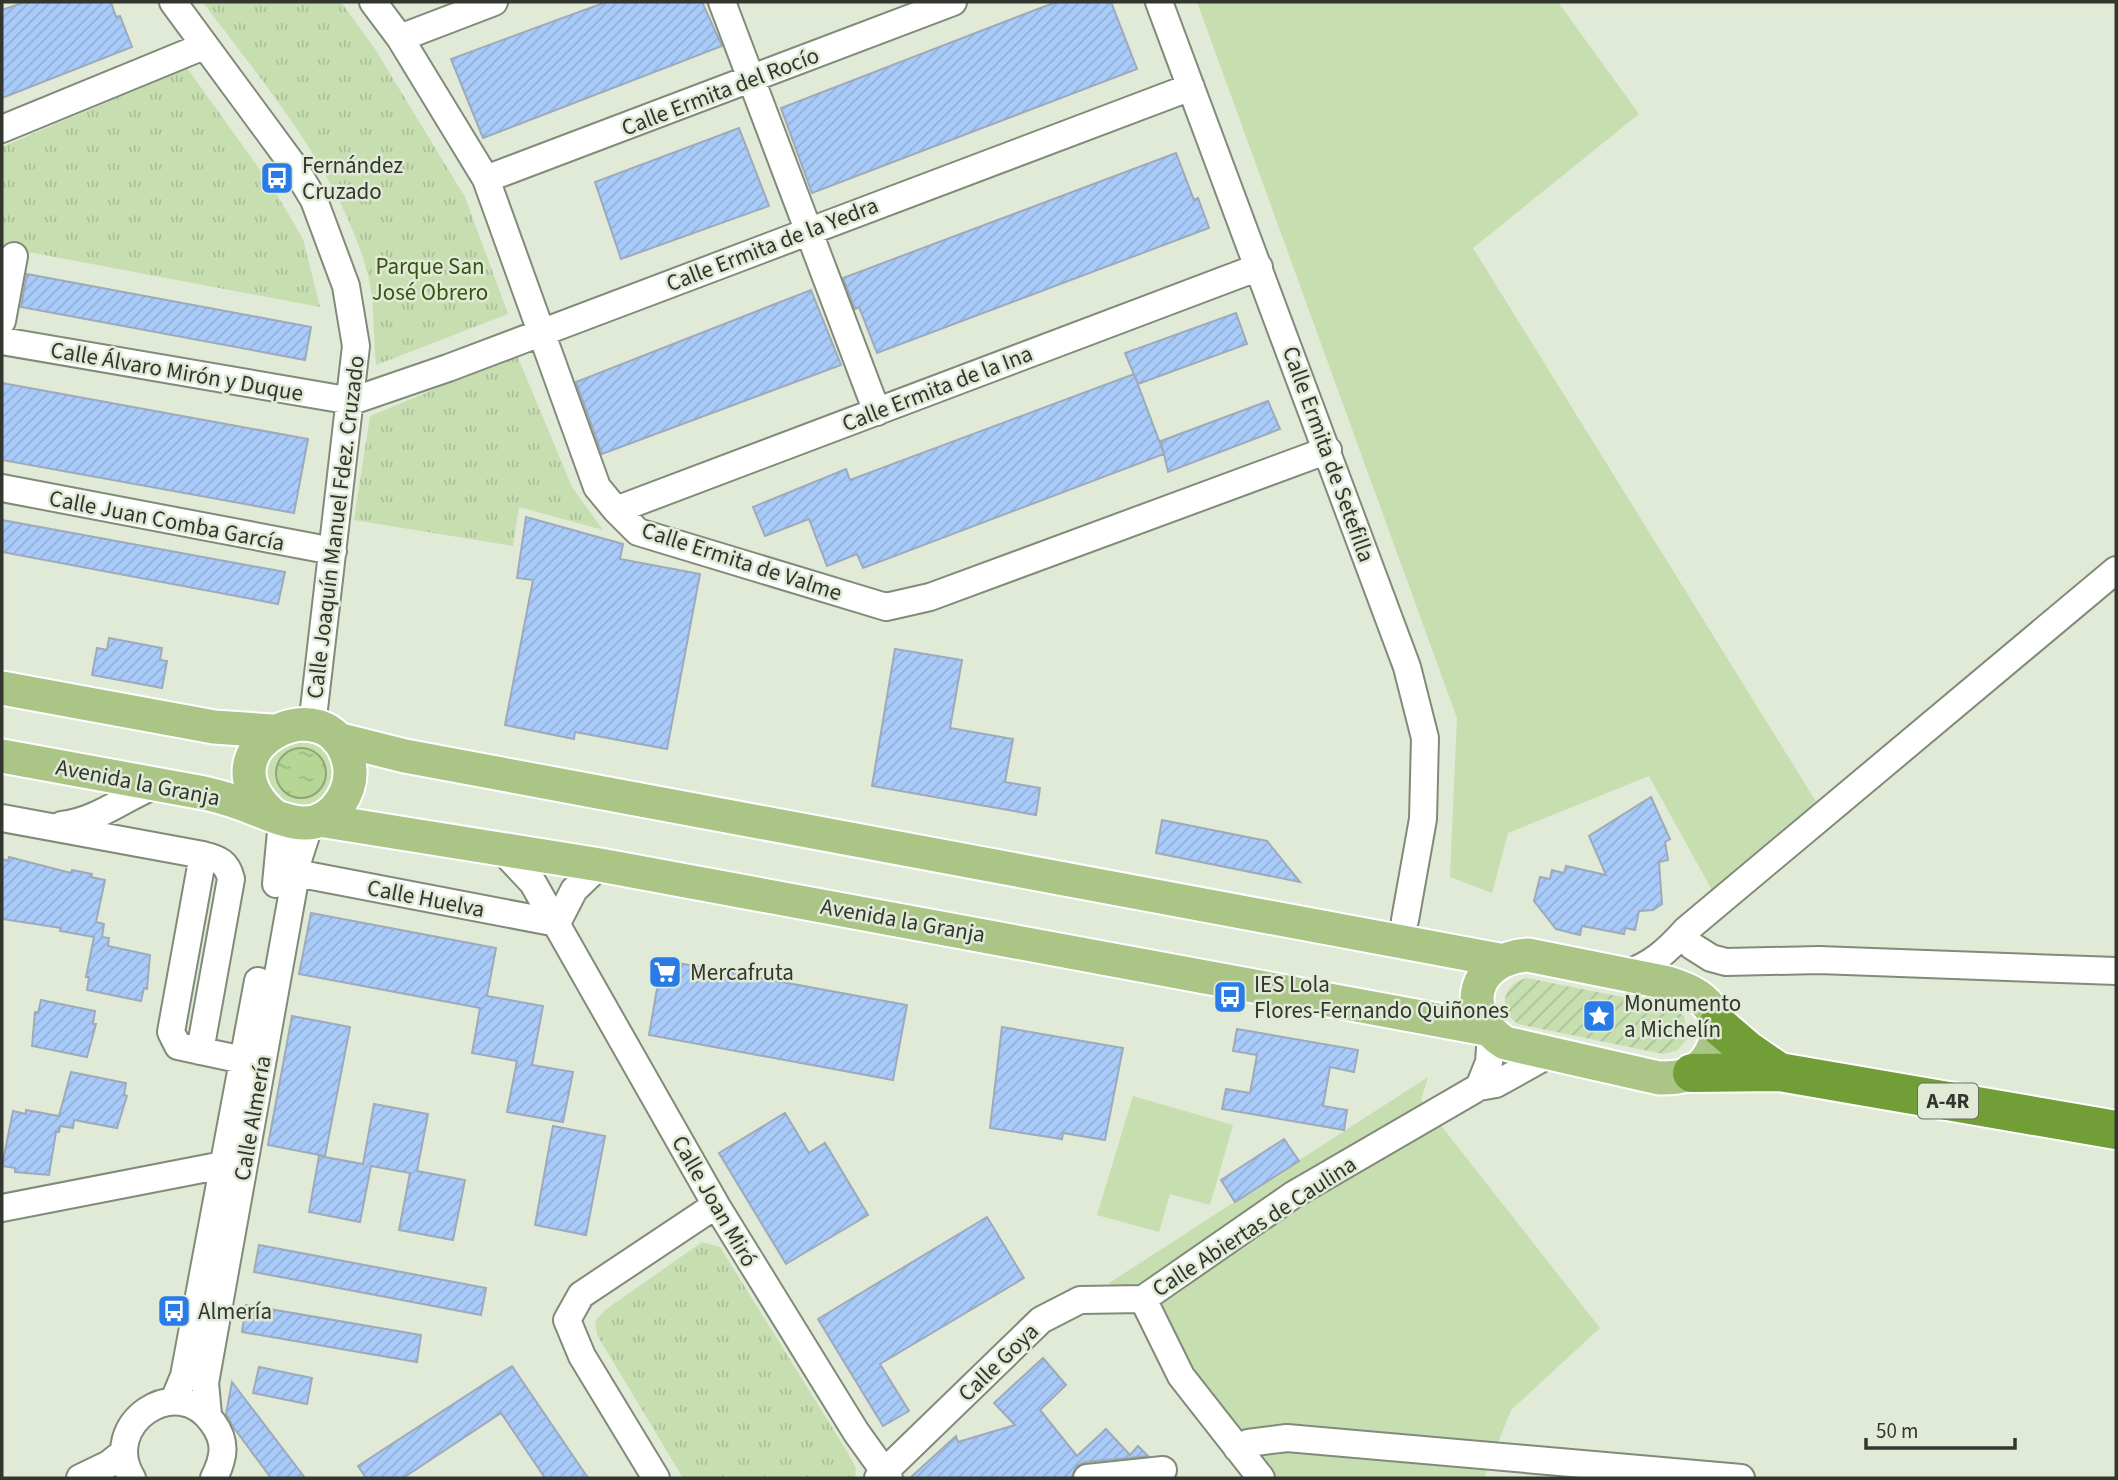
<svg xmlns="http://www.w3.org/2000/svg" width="2118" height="1480" font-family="'Source Sans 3',sans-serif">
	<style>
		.grass { fill: #c7deb1 }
		.park { fill: url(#park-tufts) }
		.garden { fill: url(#garden-furrows) }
		.water { fill: url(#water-ripples); stroke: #8ea675; stroke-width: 2 }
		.building { fill: url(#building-hatch); stroke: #9eaabb; stroke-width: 2 }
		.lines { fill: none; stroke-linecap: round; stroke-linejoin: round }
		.minor-casing { stroke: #818b79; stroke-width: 30 }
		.major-casing { stroke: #fff; stroke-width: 37 }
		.highway-casing { stroke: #fff; stroke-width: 42 }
		.minor { stroke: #fff; stroke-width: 26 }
		.major { stroke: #aac586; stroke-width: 33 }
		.highway { stroke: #719e36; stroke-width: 38 }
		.labels { text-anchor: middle; stroke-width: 5; stroke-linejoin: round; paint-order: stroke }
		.shield { fill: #e0ead6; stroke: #666c60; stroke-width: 2 }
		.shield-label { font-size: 21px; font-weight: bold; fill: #32362e }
		.street-label { font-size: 23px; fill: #32362e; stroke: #e0ead6 }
		.poi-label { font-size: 23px; fill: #32362e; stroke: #e0ead6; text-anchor: start }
		.park-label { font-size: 23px; fill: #38540e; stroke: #e0ead6 }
	</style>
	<defs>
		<pattern id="park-tufts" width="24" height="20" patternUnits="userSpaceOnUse" patternTransform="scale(1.75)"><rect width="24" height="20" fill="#c7deb1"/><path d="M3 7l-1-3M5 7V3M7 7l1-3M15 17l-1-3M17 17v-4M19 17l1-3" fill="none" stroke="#abbf99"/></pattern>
		<pattern id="garden-furrows" width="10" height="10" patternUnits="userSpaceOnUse" patternTransform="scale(1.75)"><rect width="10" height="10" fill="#c7deb1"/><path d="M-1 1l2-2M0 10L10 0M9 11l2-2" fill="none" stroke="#abbf99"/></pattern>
		<pattern id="water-ripples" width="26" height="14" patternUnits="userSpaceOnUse" patternTransform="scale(1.75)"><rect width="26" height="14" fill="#b5d694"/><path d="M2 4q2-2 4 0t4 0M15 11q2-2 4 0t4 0" fill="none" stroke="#9cb880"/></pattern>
		<pattern id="building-hatch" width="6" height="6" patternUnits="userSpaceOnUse" patternTransform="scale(1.75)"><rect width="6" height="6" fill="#a9cbfa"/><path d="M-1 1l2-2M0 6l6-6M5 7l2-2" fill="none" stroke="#92afd7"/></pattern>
	</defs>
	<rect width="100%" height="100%" fill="#e0ead6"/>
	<path class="grass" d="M1197,2H1558L1639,114L1473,248L1825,816L1719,903L1649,776L1508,833L1492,893L1450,877L1457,718Z
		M294,737L327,747L337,768L326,800C296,814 286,810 265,785V760Z
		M1428,1077L1421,1100L1600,1328L1511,1410L1484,1478H1270L1205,1406L1109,1283Z
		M1133,1096L1233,1125L1210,1205L1170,1194L1159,1232L1097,1215Z"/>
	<path class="park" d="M203,2H341L375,49L465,197L508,314L376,365C373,336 375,303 368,275C340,171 265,86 203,2Z
		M187,68L273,188L303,239L320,307L2,247V147Z
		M517,355L572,487L603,530L519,507L513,546L354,520L370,416Z
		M702,1242L720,1247L848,1453L856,1468L855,1478H683L597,1335L595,1321L605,1310Z"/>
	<path class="garden" d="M1527,978L1672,1007L1684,1016L1688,1038L1678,1050L1663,1054L1518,1024C1497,1009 1502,984 1527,978Z"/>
	<path class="water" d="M276 773a25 25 0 1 1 50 0a25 25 0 1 1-50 0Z"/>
	<path class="building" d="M25,2H111L116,17L120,16L132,47L2,98V10Z
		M606,2H702L722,46L483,138L451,59Z
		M1056,2H1111L1137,69L812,193L781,108Z
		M739,128L769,206L621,259L595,182Z
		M1176,153L1194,200L1198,198L1209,228L877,353L859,307L855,309L843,278Z
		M27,274L311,327L305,360L21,307Z
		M811,290L841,365L602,454L576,382Z
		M1236,313L1247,344L1138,384L1125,353Z
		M1134,374L1164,454L863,568L857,554L827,566L809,519L765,536L753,507L846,469L850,480Z
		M2,383L308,439L294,513L2,460Z
		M1268,401L1280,429L1168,472L1161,441Z
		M526,517L623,544L620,559L700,574L667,749L575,732L574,739L505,725L533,580L517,578Z
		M2,520L285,572L278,604L2,552Z
		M109,638L162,648L160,660L167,661L162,688L92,675L97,648L107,650Z
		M895,649L962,660L950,728L1013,739L1005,782L1040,788L1036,815L872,786Z
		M1651,797L1670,839L1665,842L1668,860L1659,862L1662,904L1653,910L1639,911L1635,930L1625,928L1624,934L1582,926L1580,935L1556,929L1534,901L1540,877L1550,879L1552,870L1564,873L1566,866L1606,875L1589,836Z
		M1162,820L1267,841L1300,882L1156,853Z
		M9,857L71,873L72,870L92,874L91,877L105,880L96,922L104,924L102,937L109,938L108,946L150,955L147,989L144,988L141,1001L87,990L89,977H86L94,937L60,931L61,928L2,919V859L8,861Z
		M311,913L496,948L487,996L543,1006L532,1065L573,1072L563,1122L507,1112L517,1061L472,1053L480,1008L299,974Z
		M662,960L907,1005L893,1080L649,1035Z
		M41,1000L95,1011L93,1024H96L87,1057L32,1046L35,1012L38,1013Z
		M292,1016L350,1027L325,1156L268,1145Z
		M1002,1027L1123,1048L1105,1140L1063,1133L1062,1139L990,1128Z
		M1237,1029L1358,1050L1354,1072L1330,1067L1323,1106L1347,1110L1344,1130L1222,1109L1226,1089L1250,1093L1257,1055L1233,1051Z
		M71,1072L126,1083L124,1095L127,1096L117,1128L74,1120L73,1128L60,1126L59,1132H56L49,1175L15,1172V1168L2,1166L13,1111L26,1114V1110L59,1116Z
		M374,1104L428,1114L417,1171L465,1180L453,1240L399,1230L410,1173L371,1166L360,1222L309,1212L319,1156L363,1164Z
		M785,1113L809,1153L825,1143L868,1215L786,1264L719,1153Z
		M553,1126L605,1136L586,1235L535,1225Z
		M1284,1139L1299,1161L1235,1202L1221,1180Z
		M987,1217L1024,1278L880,1364L909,1411L883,1426L818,1319Z
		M259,1245L486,1288L481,1315L254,1272Z
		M246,1305L421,1335L417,1362L242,1332Z
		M1043,1358L1066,1385L1040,1410L1077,1456L1106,1429L1130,1455L1138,1446L1148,1456L1085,1462L1077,1466L1071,1478H910L956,1436L958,1442L1015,1425L994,1403Z
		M512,1366L588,1478H545L501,1413L403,1478H366L358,1466Z
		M259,1367L312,1378L307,1404L253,1393Z
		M232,1382L305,1478H271L234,1428L226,1414Z"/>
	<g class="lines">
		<defs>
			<path id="minor" d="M173,2L293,165L314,200L346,286L356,346L312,726
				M373,2L400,38L486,179L597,487L616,510L638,532L886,607L930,597L1328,450
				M722,2L877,412
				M1159,2L1407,667L1425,738L1423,819L1405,920
				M400,38L494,2
				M2,129L204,46
				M486,179L953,2
				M2,321L14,256
				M2,341L352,401L448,368L1191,87
				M2,488L333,551
				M616,510L1259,267
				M2,818L203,855L171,1032L178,1046L243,1060
				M62,825C97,821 125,797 158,784
				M501,849L533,883L716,1205L856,1432L889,1478
				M296,873L557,923
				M276,884L282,821
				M557,923L574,890L600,865
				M1692,946L1711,958L1726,962L1819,960L2116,971
				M1625,974C1652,965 1667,951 1686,930L2116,570
				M200,1051L231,879C227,862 219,859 203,855
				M1479,1087L1489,1062L1491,1034
				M2,1208L223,1165
				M174,1400L184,1376L258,981
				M208,1415L205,1383L299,857L310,823
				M1237,1448L1248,1443L1287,1438L1741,1478
				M80,1478L109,1464L124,1452
				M132,1478C99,1425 177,1370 213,1423C227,1442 224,1458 214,1478
				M656,1478L582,1356L567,1320L581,1295L716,1205
				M878,1478L1041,1320L1080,1300L1143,1299
				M1087,1478L1163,1470
				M1261,1478L1181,1376L1143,1299L1293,1195L1479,1087L1496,1084L1548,1055"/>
			<path id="major" d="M2,688L214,727L272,731
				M337,739L405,756L1499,960
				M2,756L204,793C222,797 238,802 255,809C285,820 316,837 340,803C348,791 352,777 349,763C331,680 195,747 273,815
				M319,820L600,865L1486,1029
				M1528,955L1668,983C1683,988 1701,994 1710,1008C1726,1029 1713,1061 1691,1073C1681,1078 1670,1078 1659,1078L1505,1043C1459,1013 1472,959 1528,955Z"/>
			<path id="highway" d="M1718,1025L1747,1050L1779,1072
				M1692,1073L1779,1072L2116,1130"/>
		</defs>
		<use href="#minor" class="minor-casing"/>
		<use href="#major" class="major-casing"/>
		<use href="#highway" class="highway-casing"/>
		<use href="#minor" class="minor"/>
		<use href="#major" class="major"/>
		<use href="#highway" class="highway"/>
	</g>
	<defs>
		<symbol id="bus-square" viewBox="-11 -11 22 22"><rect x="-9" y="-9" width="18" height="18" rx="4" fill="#297be6" stroke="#e0ead6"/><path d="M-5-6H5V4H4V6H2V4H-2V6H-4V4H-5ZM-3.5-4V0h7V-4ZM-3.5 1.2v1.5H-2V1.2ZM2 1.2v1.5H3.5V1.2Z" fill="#fff"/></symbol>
		<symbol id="supermarket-square" viewBox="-11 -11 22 22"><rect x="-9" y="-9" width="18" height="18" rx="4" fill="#297be6" stroke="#e0ead6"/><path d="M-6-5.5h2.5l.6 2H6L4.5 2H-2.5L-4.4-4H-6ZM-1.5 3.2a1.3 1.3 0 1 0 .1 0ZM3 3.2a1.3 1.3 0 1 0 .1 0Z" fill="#fff"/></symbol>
		<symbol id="sight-square" viewBox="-11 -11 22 22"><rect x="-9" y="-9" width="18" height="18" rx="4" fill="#297be6" stroke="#e0ead6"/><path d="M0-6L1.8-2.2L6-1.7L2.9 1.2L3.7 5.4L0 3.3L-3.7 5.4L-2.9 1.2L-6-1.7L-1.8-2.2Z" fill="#fff"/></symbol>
	</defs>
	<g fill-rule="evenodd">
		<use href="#bus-square" x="258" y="159" width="38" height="38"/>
		<use href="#supermarket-square" x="646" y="953" width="38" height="38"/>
		<use href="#bus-square" x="1211" y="978" width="38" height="38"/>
		<use href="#sight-square" x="1580" y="997" width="38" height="38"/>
		<use href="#bus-square" x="155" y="1292" width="38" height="38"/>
	</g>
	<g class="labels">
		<rect class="shield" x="1918" y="1083.5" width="60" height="35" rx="5"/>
		<g class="shield-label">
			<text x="1948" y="1108">A-4R</text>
		</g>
		<g class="street-label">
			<text transform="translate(720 91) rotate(-21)" y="8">Calle Ermita del Rocío</text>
			<text transform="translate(772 244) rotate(-21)" y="8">Calle Ermita de la Yedra</text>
			<text transform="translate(177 371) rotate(10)" y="8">Calle Álvaro Mirón y Duque</text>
			<text transform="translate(937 388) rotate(-21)" y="8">Calle Ermita de la Ina</text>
			<text transform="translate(1329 454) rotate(70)" y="8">Calle Ermita de Setefilla</text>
			<text transform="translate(167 520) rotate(11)" y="8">Calle Juan Comba García</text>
			<text transform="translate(335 527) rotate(-83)" y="8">Calle Joaquín Manuel Fdez. Cruzado</text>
			<text transform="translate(742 561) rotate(18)" y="8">Calle Ermita de Valme</text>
			<text transform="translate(138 782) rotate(11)" y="8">Avenida la Granja</text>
			<text transform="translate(426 898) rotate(11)" y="8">Calle Huelva</text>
			<text transform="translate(903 920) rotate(10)" y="8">Avenida la Granja</text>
			<text transform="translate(252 1118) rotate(-80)" y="8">Calle Almería</text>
			<text transform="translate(715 1201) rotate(60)" y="8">Calle Joan Miró</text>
			<text transform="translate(1254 1226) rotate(-33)" y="8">Calle Abiertas de Caulina</text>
			<text transform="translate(998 1362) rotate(-44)" y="8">Calle Goya</text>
		</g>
		<g class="poi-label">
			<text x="302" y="173">Fernández<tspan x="302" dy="26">Cruzado</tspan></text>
			<text x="690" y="980">Mercafruta</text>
			<text x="1254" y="992">IES Lola<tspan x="1254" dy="26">Flores-Fernando Quiñones</tspan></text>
			<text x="1624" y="1011">Monumento<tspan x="1624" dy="26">a Michelín</tspan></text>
			<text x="198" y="1319">Almería</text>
		</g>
		<g class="park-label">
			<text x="430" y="274">Parque San<tspan x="430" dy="26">José Obrero</tspan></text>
		</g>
	</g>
	<rect width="2118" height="1480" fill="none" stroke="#32362e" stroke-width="7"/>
	<path d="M1866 1438v10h149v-10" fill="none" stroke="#32362e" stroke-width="3.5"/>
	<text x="1876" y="1438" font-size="21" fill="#32362e" stroke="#e0ead6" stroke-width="5" paint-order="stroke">50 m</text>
</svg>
